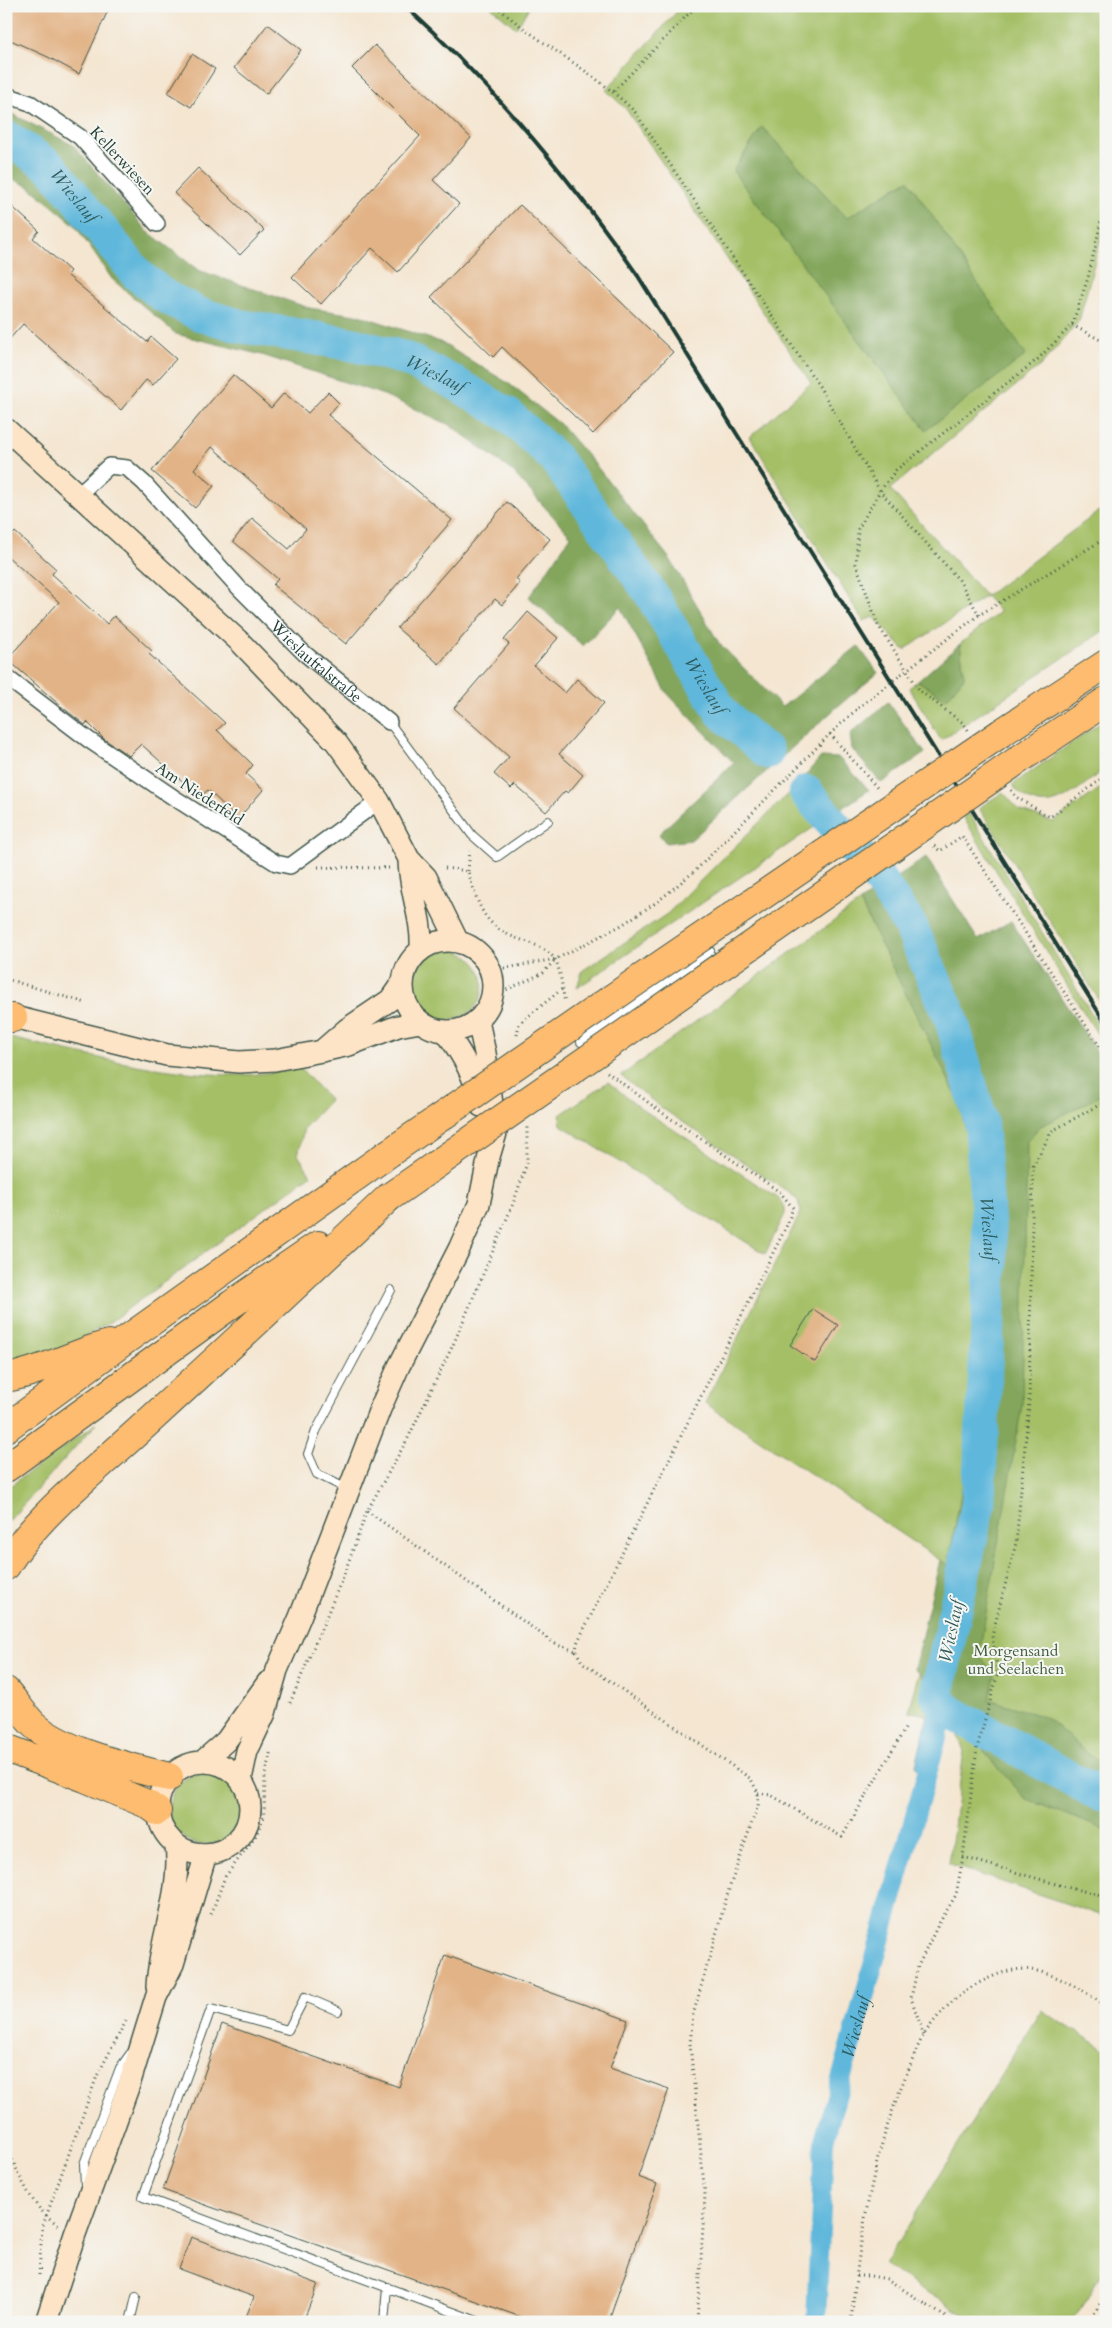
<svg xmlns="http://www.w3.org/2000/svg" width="1112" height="2328" font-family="Cardo,serif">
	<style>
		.green { fill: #a4bf66; stroke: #627e4d; fill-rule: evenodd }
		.forest { fill: #83a65b; stroke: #517248 }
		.water { fill: #5eb7db; stroke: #3e7a88 }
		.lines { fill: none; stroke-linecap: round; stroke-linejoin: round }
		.canal { stroke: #5eb7db; stroke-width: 20 }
		.river { stroke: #5eb7db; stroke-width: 34 }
		.building { fill: #e2b386 }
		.lane-casing { stroke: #3f564c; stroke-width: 10 }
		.street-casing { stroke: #3f564c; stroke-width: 18 }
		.secondary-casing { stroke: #3f564c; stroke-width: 24 }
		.highway-casing { stroke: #3f564c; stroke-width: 30 }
		.path { stroke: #3f564c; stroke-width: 3; stroke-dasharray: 1 4; stroke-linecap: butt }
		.lane { stroke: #fff; stroke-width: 8 }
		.street { stroke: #fff; stroke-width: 15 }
		.secondary { stroke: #fee4c6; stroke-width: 21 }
		.highway { stroke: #fdbc70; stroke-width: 28 }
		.rail { stroke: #1f3d34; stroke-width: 4 }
		.highway-bridge-casing { stroke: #3f564c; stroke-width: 30; stroke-linecap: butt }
		.path-bridge { stroke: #3f564c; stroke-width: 3; stroke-dasharray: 1 4; stroke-linecap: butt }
		.highway-bridge { stroke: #fdbc70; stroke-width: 28 }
		.labels { text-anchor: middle; stroke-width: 4; stroke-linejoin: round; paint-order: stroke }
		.street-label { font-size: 16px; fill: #1f3d34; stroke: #f6f6f2 }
		.park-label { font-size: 16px; fill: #405e40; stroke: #f6f6f2 }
		.water-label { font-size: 18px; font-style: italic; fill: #2f5c5e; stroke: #f6f6f2 }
	</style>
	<rect width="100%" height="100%" fill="#f6f6f2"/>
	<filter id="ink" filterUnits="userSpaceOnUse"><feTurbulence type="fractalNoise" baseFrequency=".02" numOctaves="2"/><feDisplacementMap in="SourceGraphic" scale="10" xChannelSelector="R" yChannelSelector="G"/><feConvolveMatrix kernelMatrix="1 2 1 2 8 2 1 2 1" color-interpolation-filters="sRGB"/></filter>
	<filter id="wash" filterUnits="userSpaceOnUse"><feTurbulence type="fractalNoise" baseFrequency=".0096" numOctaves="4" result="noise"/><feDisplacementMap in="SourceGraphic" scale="20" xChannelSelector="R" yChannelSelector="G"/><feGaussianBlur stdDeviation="1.12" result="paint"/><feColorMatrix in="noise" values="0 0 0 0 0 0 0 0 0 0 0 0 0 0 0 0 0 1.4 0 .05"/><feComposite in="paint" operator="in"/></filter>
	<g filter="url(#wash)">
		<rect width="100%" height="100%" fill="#f4e6d1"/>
		<path class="green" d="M490,6H530L516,28Z
			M682,6H1106V219L1079,321L1041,365L890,489L986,596L1106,506V629L941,740L909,688L918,681L946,699L964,677L960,644L1000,612L986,596L904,650L874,617L863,621L750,437L811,383L626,109L606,90ZM762,127L847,218L908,180L927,430L733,171Z
			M1106,719V768C1074,791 1046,825 1012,785Z
			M1106,784V1011L979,808L1003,792L1019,810L1053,822Z
			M795,787L823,821L577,988L582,971L667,914Z
			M969,813L1106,1037V1048L968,825L963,816Z
			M860,902L957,1095L974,1157L1106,1064V1917L949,1864L964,1751L952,1722L909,1711L934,1622L943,1562L705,1403L801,1212L798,1201L790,1193L663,1109L621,1076Z
			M413 985a35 35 0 1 1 70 0a35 35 0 1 1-70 0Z
			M6,1037C80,1054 163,1075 239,1075C259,1075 280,1071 300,1068L330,1100L304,1128L298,1155L311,1175L107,1324L57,1352L6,1365Z
			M608,1082L642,1109L778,1198L785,1207V1214L765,1254L561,1125L560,1115Z
			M96,1424L6,1524V1489Z
			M169 1809a36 36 0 1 1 72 0a36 36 0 1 1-72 0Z
			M1041,2010L1106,2050V2267L1072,2322H976L884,2265Z"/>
		<path class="forest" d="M6,111L73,145L147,231L198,270L309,308L362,316L440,342L508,383L560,424L594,463L670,559L719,643L782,707L858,646L878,673L837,707L691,840L666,843L659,834L734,763L667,693L620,607L583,646L529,597L571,536L512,471L450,425L384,395L262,355L176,334L112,279L74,224L28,186L6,176Z
			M762,127L847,218L908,180L1026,355L926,430L733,171Z
			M960,644L964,677L946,699L918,681Z
			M888,702L925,753L881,783L852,749L850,734Z
			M821,757L839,758L869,790L823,821L795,787Z
			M926,857L978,940L1011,921L1106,1066V1093L1039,1127L1027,1141L1022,1405L979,1654L995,1676L989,1699L1047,1718L1090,1756L1106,1762V1830L1026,1799L984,1752L987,1723L962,1713L914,1669L940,1560L948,1565L962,1489L980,1297L974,1159L956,1095L860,902Z"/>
		<path class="water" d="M937,1692L940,1696L920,1764L926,1778L923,1780L916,1766L933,1693Z"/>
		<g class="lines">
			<path class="canal" id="s1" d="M816,2322L824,2140L945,1709"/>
			<g class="river">
				<path id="s2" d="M6,137L51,167L138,275L164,296L199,314L240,326L351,344L404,358L453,382L507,414L555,458L651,594L722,713L767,752"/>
				<path id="s3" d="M806,792L878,878L911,927L950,1015L981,1122L991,1263L978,1505L937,1695L945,1709L1099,1794L1106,1795"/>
			</g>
		</g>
		<g id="blocks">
			<path class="building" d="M6,6H110L79,74L48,57L6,38Z
				M268,24L301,50L266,94L234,68Z
				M375,45L471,138L433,180L459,204L398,272L372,248L321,304L292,277L420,136L352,68Z
				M192,54L215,69L191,107L168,93Z
				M198,168L264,230L240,255L174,193Z
				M6,201L39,231L33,238L70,271L67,275L147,342L151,337L176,359L153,385L146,380L121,410L23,324L6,343Z
				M520,205L673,352L593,434L502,347L493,357L431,297Z
				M233,375L271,408L284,393L308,413L328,392L339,403L328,415L452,520L346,644L273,585L278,579L233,541L252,518L289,549L306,529L212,447L194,469L214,486L195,508L152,471Z
				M507,502L550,539L516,579L520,583L502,605L495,599L439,664L397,628Z
				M15,532L56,569L52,574L107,624L114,616L152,651L149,654L225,723L217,730L253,765L246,774L263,790L238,819L208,790L200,797L141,744L129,756L104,739L87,722L85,725L62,707L7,659L59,602L6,555V542Z
				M528,612L558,638L534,666L565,693L577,679L604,703L559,754L583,775L568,793L565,791L546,812L515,785L511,789L494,774L509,757L454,708L509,644L504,640Z
				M813,1309L838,1325L815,1362L790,1345Z
				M445,1955L628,2020L610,2068L669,2089L638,2177L657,2184L608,2322H535L163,2190L222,2024L399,2087Z
				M191,2237L318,2284L303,2322H244L254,2297L179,2269Z"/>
		</g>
	</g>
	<g filter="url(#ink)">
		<use href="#blocks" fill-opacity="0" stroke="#3f564c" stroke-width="1"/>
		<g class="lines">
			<defs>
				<path id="lane" d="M389,722L472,835L497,857L548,821
					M581,1042L710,951
					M347,1489L317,1474L308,1454L316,1431L391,1290
					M338,2011L305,1997L288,2030L211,2009L143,2197L480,2322
					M85,2185L84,2164L120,2068L130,2054
					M130,2322L136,2297
					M384,2322L387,2287"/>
				<g id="street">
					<path d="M6,95L30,103L80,137L157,224"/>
					<path id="s4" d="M79,494L109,466L127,468L144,483L240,589L304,653L389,722"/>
					<path d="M6,677L89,740L173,797L276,863L290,866L379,801"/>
				</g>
				<path id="secondary" d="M6,429L240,642L336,742L379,801L409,859L426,877L458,942
					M409,859C409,891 423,919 421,950
					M403 986a45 45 0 1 1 90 0a45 45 0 1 1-90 0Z
					M6,1015L167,1055L239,1062L275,1060L322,1051L349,1045L398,1026L420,1022
					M446,1032C463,1055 475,1077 481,1106
					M324,1049L347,1029L390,1000L402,983
					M203,1761L226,1741L268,1682
					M158 1808a46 46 0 1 1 92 0a46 46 0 1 1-92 0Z
					M241,1779L247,1751L265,1713L277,1670L300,1617L380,1409L399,1366L459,1249L479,1204L488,1160L496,1133L485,1053L478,1021
					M157,1987C159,1939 182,1893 176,1845
					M46,2322L75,2234L130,2082L156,1997L173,1964L206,1854"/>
				<path id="highway" d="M1001,733L1106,664
					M1021,758L1106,701
					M6,1018H13
					M6,1378C42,1372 74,1353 109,1344
					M6,1428L127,1339L389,1153
					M6,1468L232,1304L318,1245
					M6,1566C38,1513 101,1466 147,1423C228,1349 308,1274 388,1198
					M6,1691C15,1701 23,1714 33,1724C62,1752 130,1767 169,1777
					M6,1748L85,1778L147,1804L157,1811"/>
			</defs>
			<use href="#lane" class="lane-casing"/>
			<use href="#street" class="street-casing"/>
			<use href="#secondary" class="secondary-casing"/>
			<use href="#highway" class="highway-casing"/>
			<path class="path" d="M496,6C540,45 593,70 635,112L819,386L880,491L959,580L979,615
				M614,91L696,6
				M1072,325L1106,343
				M922,658L979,615L1106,538
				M968,730L963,723L920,691L878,625L856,564L858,529L880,491L896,470L1038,359L1072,325L1088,278L1106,200
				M830,734L879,790
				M1011,790L1016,797L1050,817L1106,776
				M934,846L940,851L962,836L1106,1056
				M318,867L389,868
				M445,868L468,871C479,908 484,929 525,941C536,945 546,949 554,958C560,965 563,993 565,1003
				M468,871L470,851
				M489,967L506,968L556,959L620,926L657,902L696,870L830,734L858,708
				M6,979L86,1003
				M493,996L543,973L555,960
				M517,1035L519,1024L562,989
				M607,1072L664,1114L780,1192L793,1208L787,1225L577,1643L576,1651L582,1662L751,1779L758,1793V1805L729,1889L693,2015L690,2044L705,2195L697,2322
				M367,1511L557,1645L576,1651
				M290,1703L343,1577L367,1511L408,1438L453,1345L513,1204L527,1163V1127
				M758,1793L771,1795L842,1837L906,1727
				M963,1857L1070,1888L1106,1896
				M211,1914L225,1877L255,1837L264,1817L265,1775L271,1750
				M924,2035L911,1998L918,1966L938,1925L956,1895L963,1857L977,1748L998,1673L992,1636L1016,1543L1029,1402L1033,1166L1052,1131L1106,1101
				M6,2146C20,2175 30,2208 59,2225
				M39,2275L42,2228L46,2217L97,2076L126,2021
				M856,2276H871L887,2279L953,2322
				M851,2322C860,2236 873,2150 908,2071C913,2059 918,2044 925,2033C941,2010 962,1990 987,1979C1000,1973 1016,1967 1031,1970C1058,1974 1084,1991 1106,2006
				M1089,2322L1106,2294"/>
			<use href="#lane" class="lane"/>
			<use href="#street" class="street"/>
			<use href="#secondary" class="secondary"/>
			<use href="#highway" class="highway"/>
			<path class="rail" d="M405,6C494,86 570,178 638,276L1106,1024"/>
			<defs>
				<path id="highway-bridge" d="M389,1153L637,981L1001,733
					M388,1198L1021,758"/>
			</defs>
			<use href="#highway-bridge" class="highway-bridge-casing"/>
			<path class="path-bridge" d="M858,708L922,658"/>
			<use href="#highway-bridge" class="highway-bridge"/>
		</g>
	</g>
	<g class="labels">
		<g class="street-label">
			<text transform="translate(123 160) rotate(47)" y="6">Kellerwiesen</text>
			<text dy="6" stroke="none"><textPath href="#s4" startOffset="330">Wieslauftalstraße</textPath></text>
			<text transform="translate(200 793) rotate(33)" y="6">Am Niederfeld</text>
		</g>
		<g class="park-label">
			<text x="1016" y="1656">Morgensand<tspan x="1016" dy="18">und Seelachen</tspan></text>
		</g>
		<g class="water-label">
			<text dy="6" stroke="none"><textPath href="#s2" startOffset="91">Wieslauf</textPath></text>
			<text dy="6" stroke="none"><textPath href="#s2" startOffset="511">Wieslauf</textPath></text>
			<text dy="6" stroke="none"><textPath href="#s2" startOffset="931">Wieslauf</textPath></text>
			<text dy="6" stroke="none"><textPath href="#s3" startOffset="486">Wieslauf</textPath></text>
			<text transform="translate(951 1631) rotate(-78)" y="6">Wieslauf</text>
			<text dy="6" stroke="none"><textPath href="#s1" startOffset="300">Wieslauf</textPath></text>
		</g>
	</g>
	<rect width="1112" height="2328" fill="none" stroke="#f6f6f2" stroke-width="25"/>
</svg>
